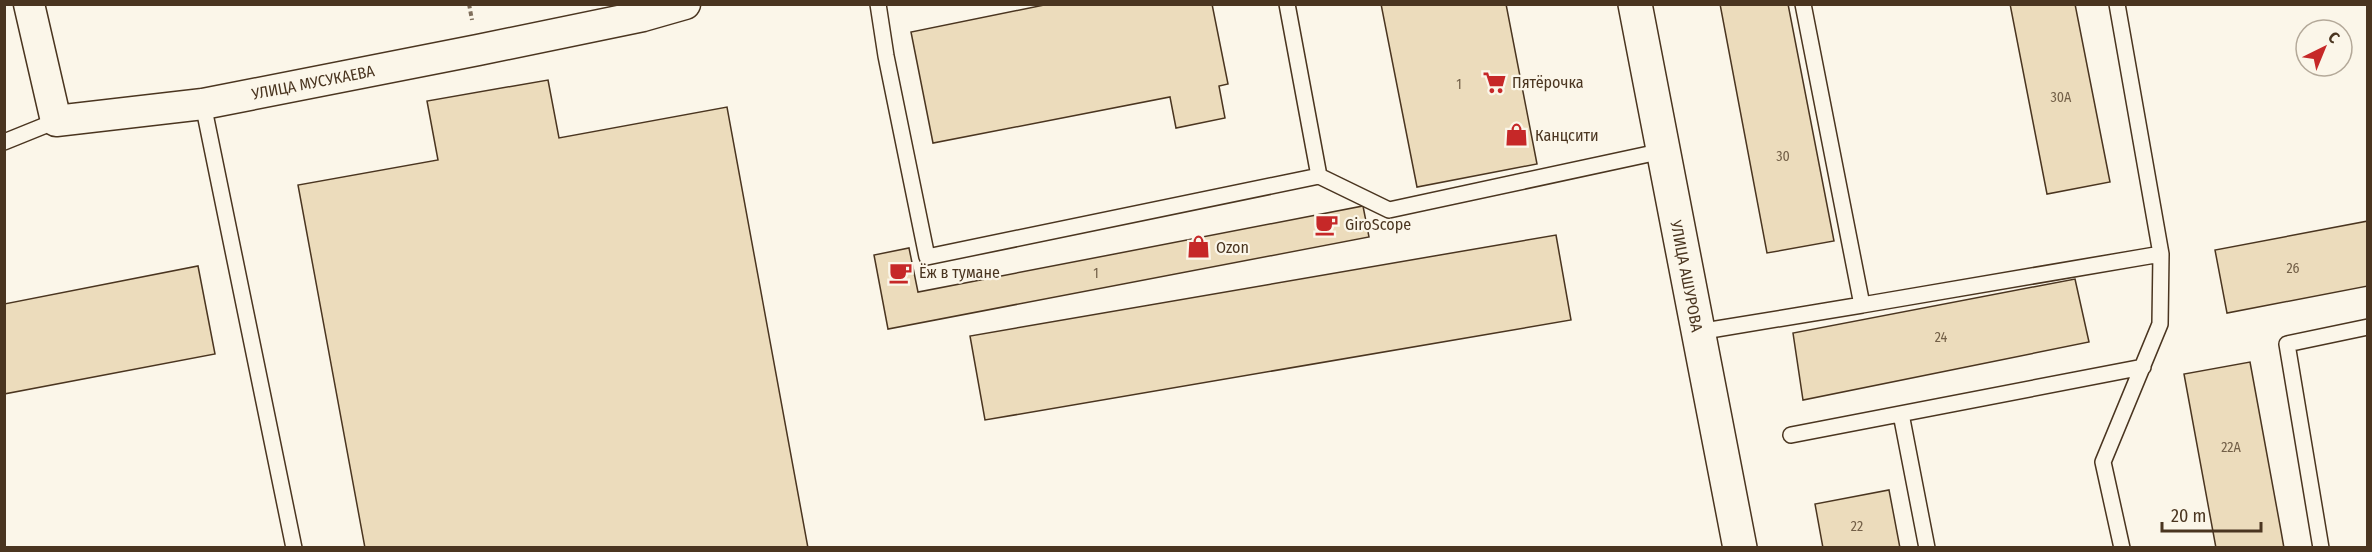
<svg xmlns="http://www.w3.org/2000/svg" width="2372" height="552" font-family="'Fira Sans Condensed',sans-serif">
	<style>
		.building { fill: #ecdcbc; stroke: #4a3520; stroke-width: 1.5 }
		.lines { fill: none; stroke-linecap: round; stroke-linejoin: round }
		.service-casing { stroke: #4a3520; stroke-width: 18 }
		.minor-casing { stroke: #4a3520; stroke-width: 33 }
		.tertiary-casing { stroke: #4a3520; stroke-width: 36 }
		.path { stroke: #7f6f5c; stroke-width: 4; stroke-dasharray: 4.5 3; stroke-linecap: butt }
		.service { stroke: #fbf6e9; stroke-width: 15 }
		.minor { stroke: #fbf6e9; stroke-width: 30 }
		.tertiary { stroke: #fbf6e9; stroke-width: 33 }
		.labels { text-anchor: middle; stroke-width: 4.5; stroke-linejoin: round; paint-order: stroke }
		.number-label { font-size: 14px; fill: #725f47 }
		.street-label { font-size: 16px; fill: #4a3520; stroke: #fbf6e9 }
		.poi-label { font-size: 16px; fill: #4a3520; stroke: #fbf6e9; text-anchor: start }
	</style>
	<rect width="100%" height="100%" fill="#fbf6e9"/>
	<path class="building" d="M1049,4H1212L1228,84L1219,86L1225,118L1176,128L1170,97L933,143L911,32Z
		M1381,4H1506L1537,164L1417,187Z
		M1720,4H1788L1834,241L1767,253Z
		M2010,4H2075L2110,182L2047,194Z
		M548,80L559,138L727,107L808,548H365L298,185L438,160L427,101Z
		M1363,206L1369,237L888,329L874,255L909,248L918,292Z
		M2368,221V286L2227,313L2215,250Z
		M1556,235L1571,320L985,420L970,336Z
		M198,266L215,354L4,394V304Z
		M2075,279L2089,342L1803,400L1793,333Z
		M2250,362L2281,531L2284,548H2216L2184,374Z
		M1889,490L1900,548H1823L1815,504Z"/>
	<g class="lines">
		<defs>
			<path id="service" d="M878,4L886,56L927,257L1319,176L1389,210L1663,151
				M1287,4L1319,176
				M1803,4L1862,305L2161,254L2117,4
				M203,104L294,548
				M4,142L56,121
				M1698,332L1862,305
				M1901,414L1927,548
				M1791,435L2143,367
				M2122,548L2103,462L2160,324L2161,254
				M2321,548L2287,344L2368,327"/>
			<path id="minor" d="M29,4L56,121L203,104L478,50L643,16L685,4"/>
			<path id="tertiary" d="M1635,4L1740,548"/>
		</defs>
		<use href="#service" class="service-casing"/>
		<use href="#minor" class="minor-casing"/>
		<use href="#tertiary" class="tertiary-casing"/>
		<path class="path" d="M469,4L472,20"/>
		<use href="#service" class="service"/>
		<use href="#minor" class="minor"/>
		<use href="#tertiary" class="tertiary"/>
	</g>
	<defs>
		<symbol id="supermarket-bare" viewBox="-9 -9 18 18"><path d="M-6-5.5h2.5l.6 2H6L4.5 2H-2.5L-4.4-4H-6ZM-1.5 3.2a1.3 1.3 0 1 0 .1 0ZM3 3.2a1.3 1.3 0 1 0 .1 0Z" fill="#c62828" stroke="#fbf6e9" stroke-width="2.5" paint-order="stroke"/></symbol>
		<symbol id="shop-bare" viewBox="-9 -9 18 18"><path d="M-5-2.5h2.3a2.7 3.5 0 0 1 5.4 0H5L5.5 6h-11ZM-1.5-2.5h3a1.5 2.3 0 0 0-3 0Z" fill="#c62828" stroke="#fbf6e9" stroke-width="2.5" paint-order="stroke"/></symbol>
		<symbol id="cafe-bare" viewBox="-9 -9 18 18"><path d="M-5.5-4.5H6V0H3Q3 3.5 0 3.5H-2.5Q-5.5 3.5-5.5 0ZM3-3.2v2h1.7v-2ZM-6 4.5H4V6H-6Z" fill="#c62828" stroke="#fbf6e9" stroke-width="2.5" paint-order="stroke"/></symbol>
	</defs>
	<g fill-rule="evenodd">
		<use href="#supermarket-bare" x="1478" y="66" width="33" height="33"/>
		<use href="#shop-bare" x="1500" y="118" width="33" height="33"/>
		<use href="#cafe-bare" x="1310" y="208" width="33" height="33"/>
		<use href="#shop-bare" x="1182" y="230" width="33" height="33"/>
		<use href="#cafe-bare" x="884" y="256" width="33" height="33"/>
	</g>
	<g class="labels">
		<g class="number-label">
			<text x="1459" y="89">1</text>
			<text x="2061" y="102">30А</text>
			<text x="1783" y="161">30</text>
			<text x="2293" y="273">26</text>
			<text x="1096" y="278">1</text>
			<text x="1941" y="342">24</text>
			<text x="2231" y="452">22А</text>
			<text x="1857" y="531">22</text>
		</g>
		<g class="street-label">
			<text transform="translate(313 82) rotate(-11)" y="6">УЛИЦА МУСУКАЕВА</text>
			<text transform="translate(1687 276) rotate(79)" y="6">УЛИЦА АШУРОВА</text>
		</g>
		<g class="poi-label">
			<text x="1512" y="88">Пятёрочка</text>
			<text x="1535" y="141">Канцсити</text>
			<text x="1345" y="230">GiroScope</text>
			<text x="1216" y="253">Ozon</text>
			<text x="919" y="278">Ёж в тумане</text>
		</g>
	</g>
	<rect width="2372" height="552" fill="none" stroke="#4a3520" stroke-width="12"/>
	<g transform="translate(2324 48) rotate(43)"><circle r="28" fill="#fbf6e9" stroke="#b4a999" stroke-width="1.5"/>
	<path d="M0-4.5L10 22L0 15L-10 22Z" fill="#c62828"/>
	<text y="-9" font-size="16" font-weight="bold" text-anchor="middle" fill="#4a3520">С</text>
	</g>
	<path d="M2162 522v9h99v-9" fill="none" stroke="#4a3520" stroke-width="3"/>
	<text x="2171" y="522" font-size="18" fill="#4a3520" stroke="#fbf6e9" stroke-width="4.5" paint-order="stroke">20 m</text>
</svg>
